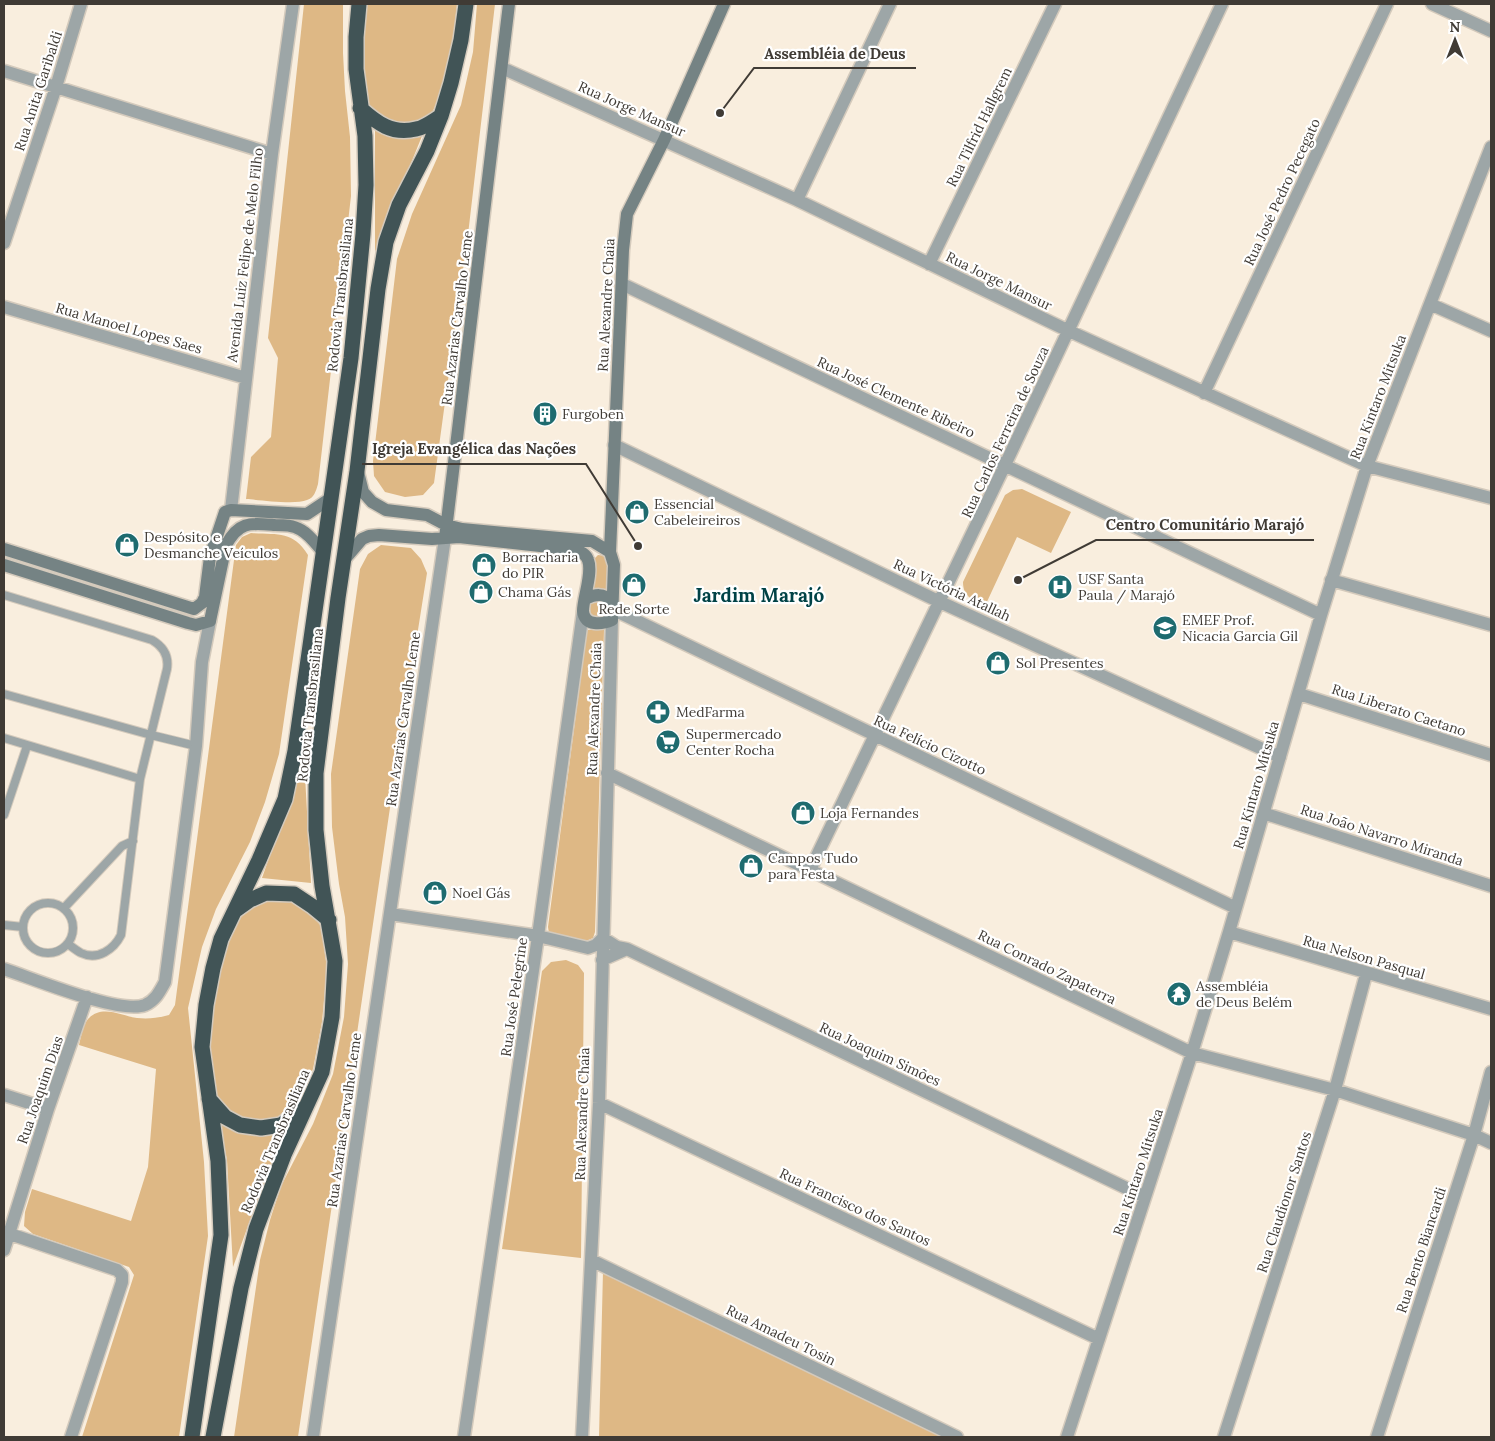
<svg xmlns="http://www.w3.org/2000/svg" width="1495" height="1441" font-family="Lora,serif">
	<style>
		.green { fill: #deb885 }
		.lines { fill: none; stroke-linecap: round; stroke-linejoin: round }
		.lane-casing { stroke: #d4cabc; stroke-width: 10 }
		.street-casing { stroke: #d4cabc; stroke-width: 15 }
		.secondary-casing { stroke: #d4cabc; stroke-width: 15 }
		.highway-casing { stroke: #d4cabc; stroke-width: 18 }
		.lane { stroke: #9da6a7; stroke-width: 8 }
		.street { stroke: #9da6a7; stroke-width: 12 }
		.secondary { stroke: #758384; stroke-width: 12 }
		.highway { stroke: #415456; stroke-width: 15 }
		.labels { text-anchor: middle; stroke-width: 4.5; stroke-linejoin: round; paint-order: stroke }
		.street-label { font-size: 14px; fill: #403b35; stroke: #fff }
		.poi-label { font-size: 14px; fill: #403b35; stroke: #fff; text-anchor: start }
		.district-label { font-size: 19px; font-weight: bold; fill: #004246; stroke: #fff }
		.leader { fill: none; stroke: #403b35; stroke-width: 2 }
		.callout-dot { fill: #403b35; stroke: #fff; stroke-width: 2 }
		.callout-label { font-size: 15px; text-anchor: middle; font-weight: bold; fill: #403b35; stroke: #fff; stroke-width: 4.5; stroke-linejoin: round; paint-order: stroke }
	</style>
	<rect width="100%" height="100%" fill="#f9eede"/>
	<path class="green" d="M304,4H343V53L345,91L350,137L351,196L318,484C316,491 314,498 307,500C295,505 261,500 246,499L251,457L271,437L278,358L268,338Z
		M365,4H457C453,43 448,83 429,119C399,128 396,124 370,109C360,72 363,41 365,4Z
		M477,4H495L469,226L434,483L423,495L405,497L385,492L374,476L373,461L397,259L412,214L461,105L473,52Z
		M375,129C393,139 401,140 422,136L375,252Z
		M1022,489L1071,512L1051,553L1017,537L985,606C973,600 963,597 963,582L1005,495L1013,490Z
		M251,533C277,535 293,530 308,555L279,754L265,802L250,842L216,909L202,947L188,1008L204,1162L208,1236L179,1437H82L134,1275L129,1267L33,1234L24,1226L25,1212L32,1189L131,1221L148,1167L156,1069L79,1045C81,1037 83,1025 88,1019C102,1004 121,1016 137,1018C149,1019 158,1018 169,1015L175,1005L236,545L242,537Z
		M381,545L411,548L421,559L427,573L392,794L298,1437H234L260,1260L270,1220L281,1186L313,1124L333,1074L344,1017L348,964L345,917L339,884L332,827L331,774L360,569L368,554Z
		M598,555L607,556L610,565L609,594L590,591L592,561Z
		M591,599L608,602L607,617L592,619L586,605Z
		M587,630H604L595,932L593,938L586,941L549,933L548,927Z
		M304,758L311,883L262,878Z
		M285,900L305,907L321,926L327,968L322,1022L313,1069L296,1108L283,1119L255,1123L229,1115L217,1101L210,1066L209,1029L220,965L238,919L248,909L262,902Z
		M566,960L578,965L584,973L581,1258L502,1249L542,971L551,962Z
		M219,1122L261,1133L287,1130L271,1163L233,1267L227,1160Z
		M603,1271L943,1437H599Z"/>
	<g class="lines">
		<defs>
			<path id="lane" d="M4,595L152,640C164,647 169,656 167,669L140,779L121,935C114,949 98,961 81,953C77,951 72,947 68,944
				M4,694L151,735L196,746
				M4,738L140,779
				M4,815L27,746
				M23 928a25 25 0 1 1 50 0a25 25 0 1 1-50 0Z
				M64,908L122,846L133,841
				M4,925L23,927"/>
			<path id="street" d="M1432,4L1491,31
				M502,68L797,200L1069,331L1367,466L1491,498
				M4,71L272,154
				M797,200L890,4
				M4,243L56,87L81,4
				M929,264L1055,4
				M622,284L1321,615
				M1430,304L1491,331
				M4,307L246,378
				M1204,393L1387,4
				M614,445L940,602L1280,757
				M231,510L272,154L293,4
				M1331,580L1491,625
				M612,609L1236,908
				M1299,694L1491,755
				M607,773L1192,1053L1335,1090L1474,1135L1491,1143
				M1263,813L1491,886
				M810,870L1005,465L1222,4
				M390,914L538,936L588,948L596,945L603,938L617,947L627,949
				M1229,932L1491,1009
				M602,960L627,949L1145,1197
				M4,969C32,978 120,1015 145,1005C156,1000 160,991 165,982L196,746L202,662L210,621
				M4,1095L48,1109
				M599,1103L1099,1339
				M4,1232L117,1270L122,1275V1282L71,1437
				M4,1250L48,1109L87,997
				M591,1260L957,1437
				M313,1437L445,538
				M464,1437L537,943L583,612
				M582,1437L599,1103L612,620
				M1067,1437L1192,1053L1229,932L1321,615L1367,466L1491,147
				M1224,1437L1335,1090L1366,974
				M1377,1437L1474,1135L1491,1072"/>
			<path id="secondary" d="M358,472L363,492L372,502L386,510L427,515L446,525L462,529L592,541L610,552
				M445,538L509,4
				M4,549L194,609L202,603L205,597L210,557L225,512L231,510L307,514L331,498
				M344,560L362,539L369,536L379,535L432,539L459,537L576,550C581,552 586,554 588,560C593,573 583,598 583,611C584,627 603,624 612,620L614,565L610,552L623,250L627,214L664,140L724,4
				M4,565L188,623L196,625L210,621
				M585,599C596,594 603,593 612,601
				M210,621L226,545C239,521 250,523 275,525C284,525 293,525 301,530C310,535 316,544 323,552"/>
			<path id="highway" d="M360,108C377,123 392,135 416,129C424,128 433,121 441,116
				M236,910L250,900L266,893L294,894L312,906L329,920
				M209,1099L225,1117L240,1125L261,1128L281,1125L304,1108
				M192,1437L221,1235L218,1161L202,1047L206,1005L213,968L221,939L259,860L285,799L295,751L351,358L363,234L366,185L365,136L356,69V37L359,4
				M213,1437L241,1288L256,1229L284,1155L322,1072L332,1017L335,961L322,886L316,830V773L338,598L357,471L378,289L386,242L399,205L427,151L441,116L451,83L461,40L466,4"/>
		</defs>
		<use href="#lane" class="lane-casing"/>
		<use href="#street" class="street-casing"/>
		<use href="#secondary" class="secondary-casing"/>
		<use href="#highway" class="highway-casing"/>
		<use href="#lane" class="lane"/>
		<use href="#street" class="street"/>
		<use href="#secondary" class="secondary"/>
		<use href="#highway" class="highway"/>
	</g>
	<defs>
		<symbol id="building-disc" viewBox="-11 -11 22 22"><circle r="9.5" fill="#1e6b6f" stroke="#fff"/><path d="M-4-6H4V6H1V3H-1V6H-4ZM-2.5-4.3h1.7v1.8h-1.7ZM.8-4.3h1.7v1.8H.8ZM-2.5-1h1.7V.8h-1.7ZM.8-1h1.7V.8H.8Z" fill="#fff"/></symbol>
		<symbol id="shop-disc" viewBox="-11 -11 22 22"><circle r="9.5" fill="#1e6b6f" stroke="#fff"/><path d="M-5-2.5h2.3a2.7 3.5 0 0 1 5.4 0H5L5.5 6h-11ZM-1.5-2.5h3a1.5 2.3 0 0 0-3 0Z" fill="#fff"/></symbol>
		<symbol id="hospital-disc" viewBox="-11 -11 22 22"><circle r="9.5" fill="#1e6b6f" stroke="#fff"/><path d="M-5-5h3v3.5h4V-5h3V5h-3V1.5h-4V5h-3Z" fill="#fff"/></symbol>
		<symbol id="school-disc" viewBox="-11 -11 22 22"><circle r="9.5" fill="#1e6b6f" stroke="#fff"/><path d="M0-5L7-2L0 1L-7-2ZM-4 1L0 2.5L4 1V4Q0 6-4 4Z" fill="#fff"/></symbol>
		<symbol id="pharmacy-disc" viewBox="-11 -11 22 22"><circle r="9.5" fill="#1e6b6f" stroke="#fff"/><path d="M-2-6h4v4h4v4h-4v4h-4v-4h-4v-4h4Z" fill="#fff"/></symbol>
		<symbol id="supermarket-disc" viewBox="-11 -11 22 22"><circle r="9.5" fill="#1e6b6f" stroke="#fff"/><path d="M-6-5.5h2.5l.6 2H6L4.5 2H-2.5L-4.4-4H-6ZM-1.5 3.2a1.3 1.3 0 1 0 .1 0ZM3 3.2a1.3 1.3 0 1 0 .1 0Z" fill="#fff"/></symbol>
		<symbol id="temple-disc" viewBox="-11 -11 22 22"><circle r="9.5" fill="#1e6b6f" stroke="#fff"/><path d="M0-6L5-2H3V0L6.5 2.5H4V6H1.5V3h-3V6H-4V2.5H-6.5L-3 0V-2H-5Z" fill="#fff"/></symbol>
	</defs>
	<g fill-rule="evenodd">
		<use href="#building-disc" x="531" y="400" width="28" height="28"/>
		<use href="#shop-disc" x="623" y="498" width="28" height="28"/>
		<use href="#shop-disc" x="113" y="531" width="28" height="28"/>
		<use href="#shop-disc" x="470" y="551" width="28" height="28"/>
		<use href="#shop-disc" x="620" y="571" width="28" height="28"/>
		<use href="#hospital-disc" x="1046" y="573" width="28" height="28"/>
		<use href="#shop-disc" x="467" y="578" width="28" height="28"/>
		<use href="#school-disc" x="1151" y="614" width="28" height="28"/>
		<use href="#shop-disc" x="984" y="649" width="28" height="28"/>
		<use href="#pharmacy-disc" x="644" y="698" width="28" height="28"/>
		<use href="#supermarket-disc" x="654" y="728" width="28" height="28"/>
		<use href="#shop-disc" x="789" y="799" width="28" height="28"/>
		<use href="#shop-disc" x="737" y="852" width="28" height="28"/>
		<use href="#shop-disc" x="421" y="879" width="28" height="28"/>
		<use href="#temple-disc" x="1165" y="980" width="28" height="28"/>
	</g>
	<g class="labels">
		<g class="street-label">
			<text transform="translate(38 91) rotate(-72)" y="5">Rua Anita Garibaldi</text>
			<text transform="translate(632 109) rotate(24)" y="5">Rua Jorge Mansur</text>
			<text transform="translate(979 127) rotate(-64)" y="5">Rua Tilfrid Hallgrem</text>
			<text transform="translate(1282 192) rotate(-65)" y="5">Rua José Pedro Pecegato</text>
			<text transform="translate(245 255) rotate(-83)" y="5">Avenida Luiz Felipe de Melo Filho</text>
			<text transform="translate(999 281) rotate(26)" y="5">Rua Jorge Mansur</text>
			<text transform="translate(340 295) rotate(-84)" y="5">Rodovia Transbrasiliana</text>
			<text transform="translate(606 305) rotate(-87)" y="5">Rua Alexandre Chaia</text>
			<text transform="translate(457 318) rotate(-83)" y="5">Rua Azarias Carvalho Leme</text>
			<text transform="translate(129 328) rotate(16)" y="5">Rua Manoel Lopes Saes</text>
			<text transform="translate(896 397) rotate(25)" y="5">Rua José Clemente Ribeiro</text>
			<text transform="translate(1378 397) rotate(-69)" y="5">Rua Kintaro Mitsuka</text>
			<text transform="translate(1005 432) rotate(-65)" y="5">Rua Carlos Ferreira de Souza</text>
			<text transform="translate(952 590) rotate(25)" y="5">Rua Victória Atallah</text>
			<text transform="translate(310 705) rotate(-84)" y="5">Rodovia Transbrasiliana</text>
			<text transform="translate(594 709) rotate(-88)" y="5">Rua Alexandre Chaia</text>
			<text transform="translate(1399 710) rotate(18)" y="5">Rua Liberato Caetano</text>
			<text transform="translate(403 719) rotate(-82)" y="5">Rua Azarias Carvalho Leme</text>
			<text transform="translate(930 745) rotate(25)" y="5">Rua Felício Cizotto</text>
			<text transform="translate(1256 785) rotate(-74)" y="5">Rua Kintaro Mitsuka</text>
			<text transform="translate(1382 835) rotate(18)" y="5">Rua João Navarro Miranda</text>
			<text transform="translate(1364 957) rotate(16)" y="5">Rua Nelson Pasqual</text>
			<text transform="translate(1047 967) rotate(26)" y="5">Rua Conrado Zapaterra</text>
			<text transform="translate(514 997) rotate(-82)" y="5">Rua José Pelegrine</text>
			<text transform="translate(880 1054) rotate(25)" y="5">Rua Joaquim Simões</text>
			<text transform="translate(40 1090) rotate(-71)" y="5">Rua Joaquim Dias</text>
			<text transform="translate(582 1114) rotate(-88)" y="5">Rua Alexandre Chaia</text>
			<text transform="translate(344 1120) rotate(-82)" y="5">Rua Azarias Carvalho Leme</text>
			<text transform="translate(275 1141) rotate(-67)" y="5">Rodovia Transbrasiliana</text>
			<text transform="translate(1138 1172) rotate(-72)" y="5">Rua Kintaro Mitsuka</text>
			<text transform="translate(1284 1202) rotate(-72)" y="5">Rua Claudionor Santos</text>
			<text transform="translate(855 1207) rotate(25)" y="5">Rua Francisco dos Santos</text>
			<text transform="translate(1421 1250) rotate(-72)" y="5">Rua Bento Biancardi</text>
			<text transform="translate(781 1335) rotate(26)" y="5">Rua Amadeu Tosin</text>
		</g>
		<g class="poi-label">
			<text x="562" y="419">Furgoben</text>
			<text x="654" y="509">Essencial<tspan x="654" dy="16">Cabeleireiros</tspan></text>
			<text x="144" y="542">Despósito e<tspan x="144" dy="16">Desmanche Veículos</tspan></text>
			<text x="502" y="562">Borracharia<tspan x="502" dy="16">do PIR</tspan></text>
			<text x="1078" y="584">USF Santa<tspan x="1078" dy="16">Paula / Marajó</tspan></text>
			<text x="498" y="597">Chama Gás</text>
			<text x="634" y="614" text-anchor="middle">Rede Sorte</text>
			<text x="1182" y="625">EMEF Prof.<tspan x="1182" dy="16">Nicacia Garcia Gil</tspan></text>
			<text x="1016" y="668">Sol Presentes</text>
			<text x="676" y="717">MedFarma</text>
			<text x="686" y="739">Supermercado<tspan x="686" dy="16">Center Rocha</tspan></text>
			<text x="820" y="818">Loja Fernandes</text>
			<text x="768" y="863">Campos Tudo<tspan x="768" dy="16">para Festa</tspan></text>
			<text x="452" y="898">Noel Gás</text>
			<text x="1196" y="991">Assembléia<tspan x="1196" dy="16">de Deus Belém</tspan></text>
		</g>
		<g class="district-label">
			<text x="759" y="602">Jardim Marajó</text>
		</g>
	</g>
	<path class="leader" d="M720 113L754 68H916M638 546L586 464H362M1018 580L1096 540H1314"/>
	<g class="callout-dot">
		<circle cx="720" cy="113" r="5"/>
		<circle cx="638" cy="546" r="5"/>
		<circle cx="1018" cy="580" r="5"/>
	</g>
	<g class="callout-label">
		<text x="835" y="59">Assembléia de Deus</text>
		<text x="474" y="454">Igreja Evangélica das Nações</text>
		<text x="1205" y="530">Centro Comunitário Marajó</text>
	</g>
	<rect width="1495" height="1441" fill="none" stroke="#403b35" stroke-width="10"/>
	<g transform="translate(1455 40)" stroke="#ffffff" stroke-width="4" paint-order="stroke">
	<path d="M0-4L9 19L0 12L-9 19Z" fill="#403b35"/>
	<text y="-8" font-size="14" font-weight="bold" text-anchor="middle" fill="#403b35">N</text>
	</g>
</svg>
